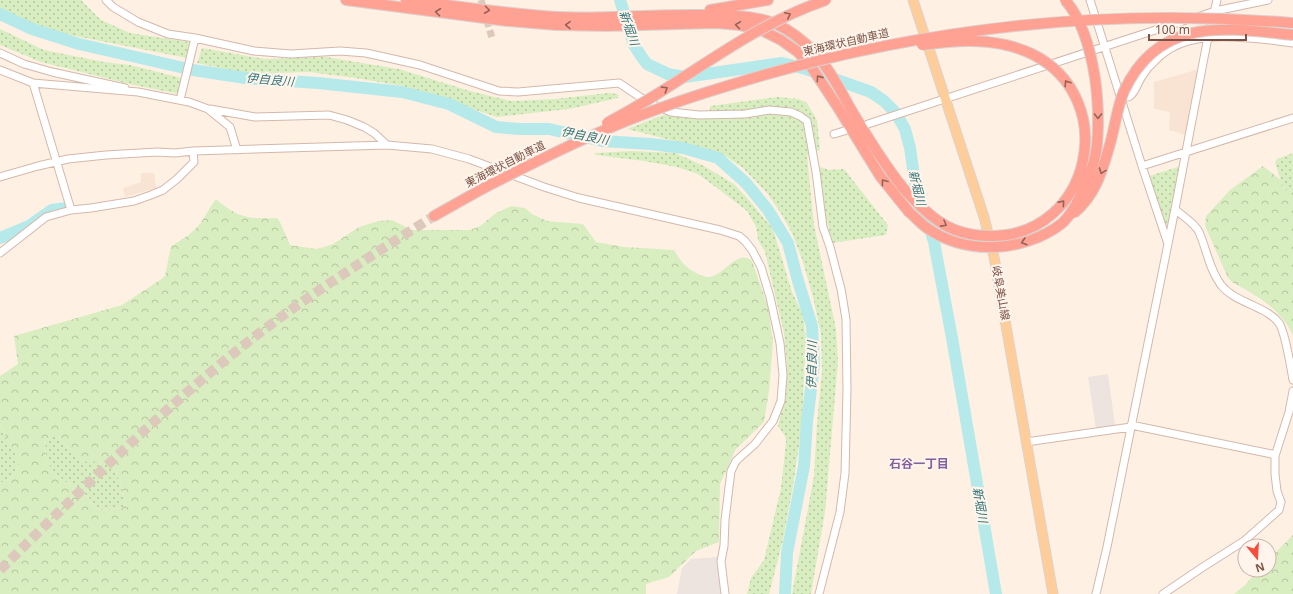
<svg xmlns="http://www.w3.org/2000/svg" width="1293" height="594" font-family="'Noto Sans','Noto Sans JP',sans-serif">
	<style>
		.residential { fill: #f9e4d4 }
		.industrial { fill: #eee4df }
		.grass { fill: url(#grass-dots) }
		.forest { fill: url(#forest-crowns); fill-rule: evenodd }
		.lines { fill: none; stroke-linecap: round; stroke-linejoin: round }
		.river { stroke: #b6e9ea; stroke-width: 12 }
		.minor-tunnel { stroke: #ddc9bc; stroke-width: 7; stroke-dasharray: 7 3.5; stroke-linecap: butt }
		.highway-tunnel { stroke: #ddc9bc; stroke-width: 10; stroke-dasharray: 10 5; stroke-linecap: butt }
		.minor-casing { stroke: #d4b8ab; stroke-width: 9 }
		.major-casing { stroke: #dcd2cf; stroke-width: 11 }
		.highway-casing { stroke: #dcd2cf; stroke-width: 12 }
		.minor { stroke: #fff; stroke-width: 7 }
		.major { stroke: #ffcd9a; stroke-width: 9 }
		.highway { stroke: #ffa294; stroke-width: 10 }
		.highway-bridge-casing { stroke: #dcd2cf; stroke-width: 12; stroke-linecap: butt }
		.highway-bridge { stroke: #ffa294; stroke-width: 10 }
		.oneway { stroke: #956256 }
		.labels { text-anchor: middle; stroke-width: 4; stroke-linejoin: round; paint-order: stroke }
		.street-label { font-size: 11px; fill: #7a5246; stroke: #fff5ec }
		.water-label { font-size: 12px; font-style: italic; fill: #357679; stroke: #fff5ec }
		.neighbourhood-label { font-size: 12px; font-weight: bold; fill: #82619e; stroke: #fff5ec }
	</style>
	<defs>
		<pattern id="grass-dots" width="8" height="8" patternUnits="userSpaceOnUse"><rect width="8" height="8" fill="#d9eec0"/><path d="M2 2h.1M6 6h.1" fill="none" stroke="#b5c39e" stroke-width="1.8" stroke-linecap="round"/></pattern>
		<pattern id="forest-crowns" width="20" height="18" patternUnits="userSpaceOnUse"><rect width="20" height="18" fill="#d9eec0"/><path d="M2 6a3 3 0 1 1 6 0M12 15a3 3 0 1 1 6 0" fill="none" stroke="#b5c39e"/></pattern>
	</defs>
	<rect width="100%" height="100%" fill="#fef1e4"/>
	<path class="residential" d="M1199,69L1188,136L1169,130L1170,112L1154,109V82Z
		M141,173H154L156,188L125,197L123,188L141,182Z"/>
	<path class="industrial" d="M1108,374L1115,425L1096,429L1088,377Z
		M717,557L722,594H677L682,568L691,559Z"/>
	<path class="grass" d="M0,0H81L101,20L130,33L189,42L187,58L85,38L43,29L0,10Z
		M0,29L44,50L104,62L130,65L182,78L179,94L129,84L41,62L0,45Z
		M202,48L265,59L326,57L399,69L470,91L511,101L555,99L608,93L618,94V98L569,109L497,117L403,86L355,78L309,72L249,74L197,63Z
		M777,97L799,99L807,103L817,120L820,150L807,155L814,225L836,329L838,361L825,512L811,594H792L814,476L817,423L822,372L821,334L813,297L802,259L792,233L782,215L767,193L743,168L727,157L698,147L627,129L663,115L698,117L709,119L710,106Z
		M632,151L675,153L704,166L734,184L748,199L773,229L792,292L803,315L806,339L802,425L793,486L783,540L769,594H747L751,578L764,560L781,488L786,442L785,436L778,426L785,396L787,364L784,333L765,252L758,240L756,227L747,211L725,194L698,174L677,167L644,161L595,155V153Z
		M1293,153V191H1287L1283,187L1275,163L1277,159Z
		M1181,166L1170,223L1165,225L1149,176Z
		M821,167L829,170L844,169L888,225L886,235L832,243L816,170Z
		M0,425L19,461C15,474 13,478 0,483Z
		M50,437H56L84,461L111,464C120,480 125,489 124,507C116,509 107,511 99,509C93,507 93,502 89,498C86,494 80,491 76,489C57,476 41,466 46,440Z"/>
	<path class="forest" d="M1263,166L1281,180L1283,187L1287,191H1293V335C1278,306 1258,297 1232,282L1228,278L1205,226L1206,216L1230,190Z
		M216,199C238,218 248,219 277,218L280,222L290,245L317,249L333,244L359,227L378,221L392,220L412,230H470L480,226L496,213L511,206L525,208L532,214L547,221L583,224L596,242L624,247L674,250C678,256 682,263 687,267C692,271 704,278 710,277C723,276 738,248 752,261L768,307L773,342L769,391L764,422L736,449L720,484L719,542L696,551L669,577L646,584V594H0V483C13,478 15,474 19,461L0,425V376L18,364L14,336L122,305L160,280L165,276L171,246C179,241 187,237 193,231C203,223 208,209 216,199ZM50,437H56L84,461L111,464C120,480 125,489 124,507C116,509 107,511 99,509C93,507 93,502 89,498C86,494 80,491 76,489C57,476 41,466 46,440Z
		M1293,535V594H1234L1245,585L1258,570H1269V559Z"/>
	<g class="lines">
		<path class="river" d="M620,0L634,45L641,56L647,64L668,74L685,77L782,63L806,69L871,92L884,101L895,112L905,129L910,148L917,196L927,219L934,242L952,338L996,594
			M0,14L32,29L79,44L193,70L245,78L318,83L402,92L449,104L496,127L519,129H549L602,141L651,144L683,148L718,158L746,183L768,210L788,243L798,281L812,326L814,364L807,422L804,466L787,553L785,594
			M0,238L29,226L52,210L66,208"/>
		<path class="minor-tunnel" d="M481,0L492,38"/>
		<path class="highway-tunnel" d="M0,570C80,491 160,411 249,341C308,295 371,256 434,216"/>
		<defs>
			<path id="minor" d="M106,0L113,7L138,22L168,34L195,38L254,51L291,54L340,51L366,53L420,65L499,91L518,92L619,83L649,103L671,112L699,115L745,114L769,110L791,112L800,116L807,121L816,172L823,227L830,247L841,289L846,319L847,390L845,473L840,512L819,594
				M1090,0L1142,166L1168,244
				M1198,17L1215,11L1268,0
				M0,53L24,64L52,72L125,88
				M0,70L33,83L138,92L189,102L208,109L230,127L237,150
				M33,83L71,210
				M1121,99C1124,98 1128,97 1130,96C1136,92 1138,81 1143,75C1146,70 1150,65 1155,61C1187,25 1251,38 1293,43
				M180,100L195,38
				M210,109L255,117L329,115L347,120L364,127L374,133L387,145
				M868,124L1186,20
				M834,134L844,131
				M1142,166L1293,118
				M0,177L38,166L68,159L106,155L157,152L175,153L193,151L387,145L432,149L469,159L544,187L579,198L720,230L739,236L745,241L752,250L761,267L770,297L780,343L783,375L781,401L773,421L755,444L736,461L731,471L725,520L724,546L721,561L725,594
				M1175,209C1183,217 1194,222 1199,232C1207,250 1209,269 1221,285C1229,295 1241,300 1252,305C1262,310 1272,314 1279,323C1285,332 1291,368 1293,380
				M0,253L46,217L71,210L91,208L134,201L151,195L163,190L177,179L194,162L193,151
				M1131,425L1272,454L1275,456
				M1026,442L1131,427
				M1096,594L1107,547L1175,209L1208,37L1217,0
				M1163,594L1203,567L1244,541L1279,510L1281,502L1277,491L1275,474V456L1289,412L1293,391"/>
			<path id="major" d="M913,0L984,217L994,257L1053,594"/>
			<path id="highway" d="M346,0L507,21L556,25L607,26L716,23L739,25L761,30L781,40L798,52L812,68L837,106L880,176L909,212
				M406,0C456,6 507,14 557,17C605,19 653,14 702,15C724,15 746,15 768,21C781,25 796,35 806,44C825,61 837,84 849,106C866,135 883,163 904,189
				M710,10L768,0
				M434,216L482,189"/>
		</defs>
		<use href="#minor" class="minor-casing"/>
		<use href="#major" class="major-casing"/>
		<use href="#highway" class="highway-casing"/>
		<use href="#minor" class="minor"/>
		<use href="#major" class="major"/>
		<use href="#highway" class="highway"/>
		<defs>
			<path id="highway-bridge" d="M607,123C627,112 647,101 665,89C719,55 765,21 826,0
				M482,189C521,169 560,149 600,132C641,114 684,99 727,86C910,29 1102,7 1293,23
				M904,189C915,201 926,213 940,222C955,232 973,236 991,236C1092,236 1121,98 1032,54C997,37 958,40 922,45
				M909,212C915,217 921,224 927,228C947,242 972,248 996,247C1018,246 1043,238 1061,224C1077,211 1095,166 1097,145C1099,123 1098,100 1095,78C1091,53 1083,20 1065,0
				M1074,213C1096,195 1103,169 1110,144C1115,127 1117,107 1124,91C1159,16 1225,28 1293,35"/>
		</defs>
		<use href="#highway-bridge" class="highway-bridge-casing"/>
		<use href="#highway-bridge" class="highway-bridge"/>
	</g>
	<defs><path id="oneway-chevron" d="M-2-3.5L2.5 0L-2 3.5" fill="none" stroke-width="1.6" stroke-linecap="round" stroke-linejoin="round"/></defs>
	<g class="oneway">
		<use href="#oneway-chevron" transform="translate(487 10) rotate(7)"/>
		<use href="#oneway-chevron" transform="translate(438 12) rotate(-173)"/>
		<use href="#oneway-chevron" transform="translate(788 15) rotate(-25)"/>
		<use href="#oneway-chevron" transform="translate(568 25) rotate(-179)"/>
		<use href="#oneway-chevron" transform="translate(738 25) rotate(-172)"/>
		<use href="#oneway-chevron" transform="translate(819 78) rotate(-125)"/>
		<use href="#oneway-chevron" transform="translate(1067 83) rotate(-123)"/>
		<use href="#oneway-chevron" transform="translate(665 89) rotate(-32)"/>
		<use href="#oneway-chevron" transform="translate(1098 116) rotate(89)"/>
		<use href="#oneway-chevron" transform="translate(1102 171) rotate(110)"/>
		<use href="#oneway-chevron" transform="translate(884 182) rotate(-127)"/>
		<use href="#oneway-chevron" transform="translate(1062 203) rotate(-49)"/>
		<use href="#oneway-chevron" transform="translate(944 224) rotate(29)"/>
		<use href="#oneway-chevron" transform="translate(1024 242) rotate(163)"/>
	</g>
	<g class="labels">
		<g class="street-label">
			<text transform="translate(846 42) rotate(-13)" y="4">東海環状自動車道</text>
			<text transform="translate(505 164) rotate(-27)" y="4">東海環状自動車道</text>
			<text transform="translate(1001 293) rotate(80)" y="4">岐阜美山線</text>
		</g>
		<g class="water-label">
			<text transform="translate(629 28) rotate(71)" y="4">新堀川</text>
			<text transform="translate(270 80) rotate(5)" y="4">伊自良川</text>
			<text transform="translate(585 136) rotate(11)" y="4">伊自良川</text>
			<text transform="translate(917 188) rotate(76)" y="4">新堀川</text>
			<text transform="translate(812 365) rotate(-89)" y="4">伊自良川</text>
			<text transform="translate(980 505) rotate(80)" y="4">新堀川</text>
		</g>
		<g class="neighbourhood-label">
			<text x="919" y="468">石谷一丁目</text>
		</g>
	</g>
	<g transform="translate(1257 558) rotate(162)"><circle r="19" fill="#fff5ec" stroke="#cab4aa"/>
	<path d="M0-3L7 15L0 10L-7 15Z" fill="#f54e3c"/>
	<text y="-6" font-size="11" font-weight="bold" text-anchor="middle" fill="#7a5246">N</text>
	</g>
	<path d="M1149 34v6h97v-6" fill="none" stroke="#7a5246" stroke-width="2"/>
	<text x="1155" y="34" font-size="12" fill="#7a5246" stroke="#fff5ec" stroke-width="3" paint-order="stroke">100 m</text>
</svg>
